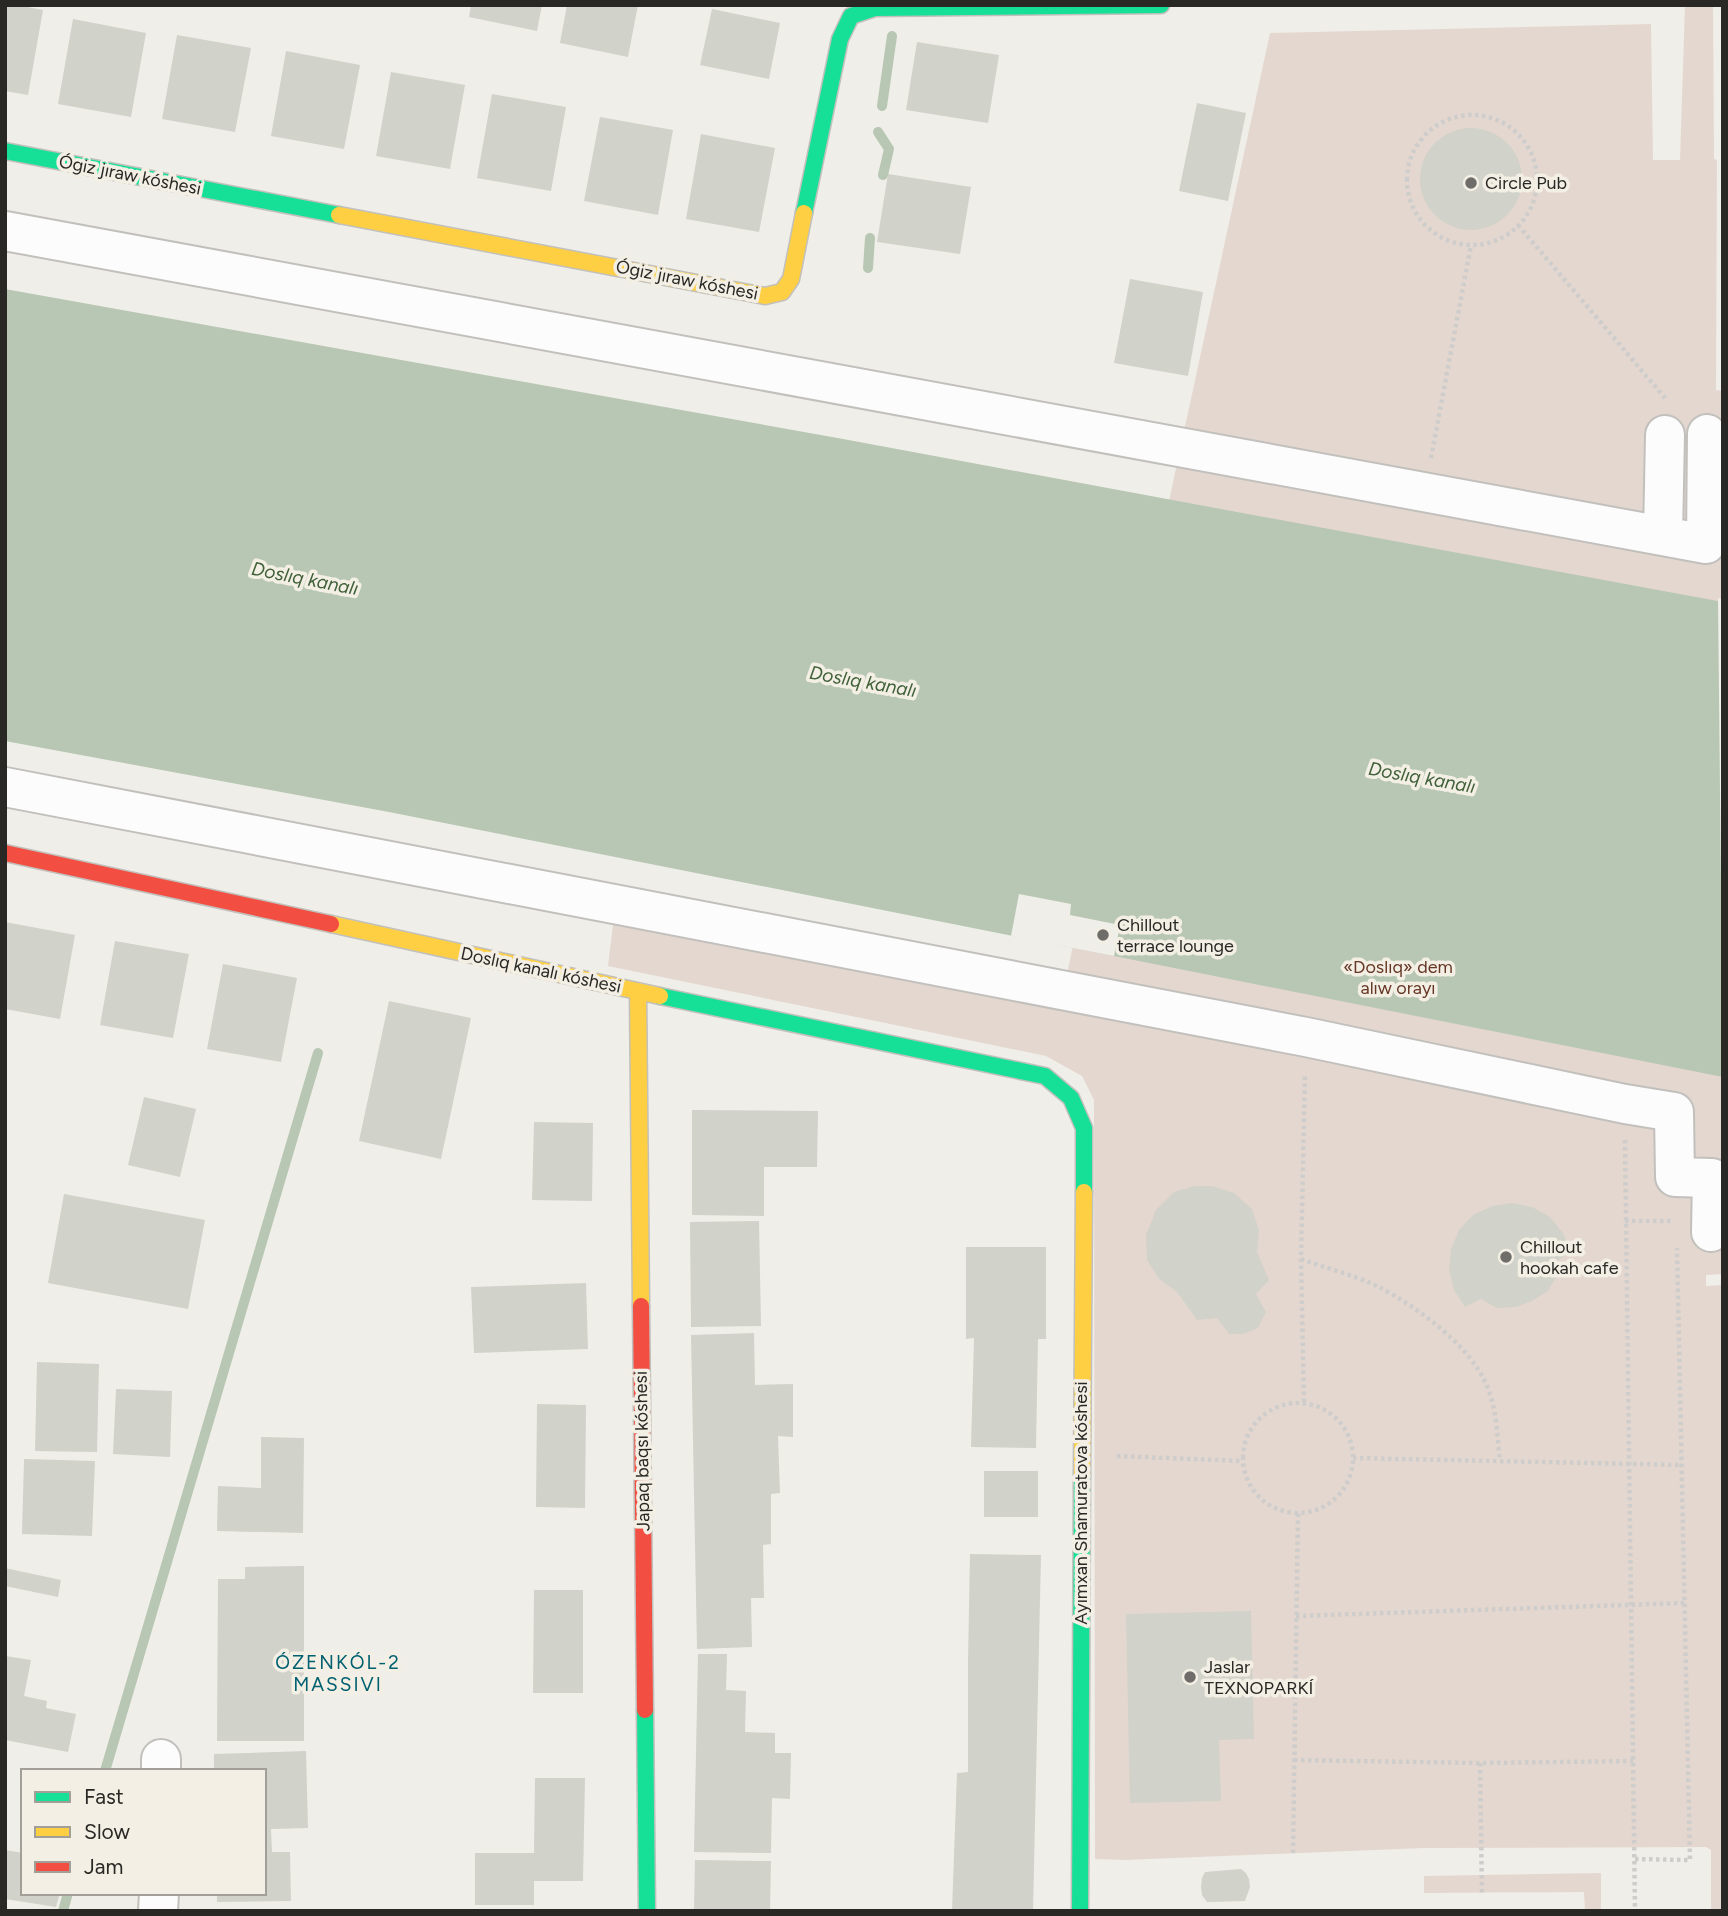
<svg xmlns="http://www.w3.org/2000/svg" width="1728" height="1916" font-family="Figtree,sans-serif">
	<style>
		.green { fill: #e4d7d0 }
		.water { fill: #b8c7b3 }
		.pier { fill: #f0eee8 }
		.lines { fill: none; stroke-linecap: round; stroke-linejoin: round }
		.stream { stroke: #b8c7b3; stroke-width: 10 }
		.building { fill: #d1d2c9 }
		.street-casing { stroke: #c2c0bc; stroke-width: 42 }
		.fast-casing { stroke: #c2c0bc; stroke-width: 19 }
		.slow-casing { stroke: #c2c0bc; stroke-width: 19 }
		.jam-casing { stroke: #c2c0bc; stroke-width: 19 }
		.path { stroke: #cecdcb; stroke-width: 4.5; stroke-dasharray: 3.5 3.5; stroke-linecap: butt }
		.street { stroke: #fdfcfc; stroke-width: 38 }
		.fast { stroke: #16e098; stroke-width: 16 }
		.slow { stroke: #ffcf43; stroke-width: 16 }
		.jam { stroke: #f24e42; stroke-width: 16 }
		.poi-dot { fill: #6f6d69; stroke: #f3efe5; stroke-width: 2.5 }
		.labels { text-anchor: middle; stroke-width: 7; stroke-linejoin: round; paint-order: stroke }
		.street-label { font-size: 18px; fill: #292824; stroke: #f3efe5 }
		.poi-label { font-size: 18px; fill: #292824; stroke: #f3efe5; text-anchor: start }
		.park-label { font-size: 18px; fill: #663725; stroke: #f3efe5 }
		.water-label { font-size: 19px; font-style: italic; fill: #406139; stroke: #f3efe5 }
		.neighbourhood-label { font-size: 19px; letter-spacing: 2px; fill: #006070; stroke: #f3efe5 }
	</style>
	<rect width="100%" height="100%" fill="#f0eee8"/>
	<path class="green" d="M1685,5H1713L1714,159L1717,160L1716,390L1723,391V1274L1706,1275V1286L1723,1285V1911H1711V1850L1706,1847L1424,1848L1125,1860L1095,1859L1094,1100L1082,1076L1046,1056L608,966L614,917L1060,1006L1270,33L1651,24L1653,160H1680Z
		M1601,1873V1911H1585L1584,1892L1424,1893V1876Z"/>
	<path class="water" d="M5,289L843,439L1723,602V1077L389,812L5,741Z"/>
	<path class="pier" d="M1718,598L1723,599V1080Z
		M1019,894L1071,904L1070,915L1120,925L1114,956L1011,936Z"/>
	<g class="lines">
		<path class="stream" d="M882,106L892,36
			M878,132L889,149L883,175
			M868,268L870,238
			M105,1771L318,1053
			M63,1911L68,1893"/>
	</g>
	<path class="building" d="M5,5H16L43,10L28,95L5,91Z
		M471,5H542L537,31L469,17Z
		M567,5H638L628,57L560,43Z
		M712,9L780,23L769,79L700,65Z
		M73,19L146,33L131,117L58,104Z
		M177,35L251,48L235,132L162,119Z
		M917,42L999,55L988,123L906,110Z
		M286,51L360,65L344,149L271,136Z
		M391,72L465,85L450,169L376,156Z
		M492,94L566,107L551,191L477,178Z
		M1197,103L1246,113L1228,201L1179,191Z
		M600,117L673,130L658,215L584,201Z
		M1420 179a51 51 0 1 1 102 0a51 51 0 1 1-102 0Z
		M701,134L775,148L759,232L686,219Z
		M888,174L971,187L960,254L877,242Z
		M1130,279L1203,292L1188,376L1114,363Z
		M5,922L75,935L60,1019L5,1009Z
		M115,941L189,954L173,1038L100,1025Z
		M223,964L297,978L281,1062L207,1049Z
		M389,1001L471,1018L441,1159L359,1141Z
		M144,1097L196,1109L180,1177L128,1165Z
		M692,1110L818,1111L817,1167H764V1216L692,1215Z
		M534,1122L593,1123L592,1201L532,1200Z
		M1194,1186H1212L1234,1193L1252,1209L1259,1230L1257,1252L1269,1280L1256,1294L1266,1312L1258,1328L1243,1334H1229L1217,1318L1197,1320L1177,1292L1159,1279L1147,1260L1146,1235L1156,1210L1174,1192Z
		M64,1194L205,1220L188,1309L48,1283Z
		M1512,1203L1532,1207L1550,1217L1563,1233L1571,1252L1555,1262L1556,1277L1548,1291L1532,1301L1516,1307L1497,1308L1481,1299L1465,1307L1454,1290L1449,1270L1451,1249L1459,1230L1473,1215L1492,1206Z
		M759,1221L761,1326L691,1327L690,1222Z
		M966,1247H1046V1339H1038L1036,1448L971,1447L974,1338L966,1339Z
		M586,1283L588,1349L474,1353L471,1287Z
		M754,1333L755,1385L793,1384V1437L778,1436L780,1493L771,1494V1544L763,1545L764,1598H751L752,1647L697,1649L691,1335Z
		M37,1362L99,1364L97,1452L35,1451Z
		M116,1389L172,1391L170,1457L113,1454Z
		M537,1404L586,1405L585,1508L536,1507Z
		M261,1437L304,1438L303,1533L217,1531L218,1486L261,1488Z
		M24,1459L95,1461L92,1536L22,1534Z
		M984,1471H1038V1517H984Z
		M970,1554L1041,1555L1033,1911H952L957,1773L968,1772V1661Z
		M304,1566V1741H217L218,1579H245V1567Z
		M5,1568L61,1580L58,1597L5,1586Z
		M534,1590H583V1693H533Z
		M1251,1611L1254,1739L1219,1740L1221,1801L1130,1803L1126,1614Z
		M698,1654H727L726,1690L746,1691L745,1732L775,1733V1753H791L790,1799L772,1798L771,1853L694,1852Z
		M5,1656L31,1660L24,1696L47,1701L46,1708L76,1714L68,1752L5,1740Z
		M306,1751L308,1828L271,1829L272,1852H290L291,1901L217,1902V1893H264V1771H214V1754Z
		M535,1778H585L583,1881H534V1905H475V1853H534Z
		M5,1850L23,1853V1893H60L56,1907L5,1899Z
		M695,1860L771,1861L770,1911L694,1909Z
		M1241,1869L1246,1873L1249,1879L1250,1887L1245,1901L1207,1902L1202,1895L1201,1887L1202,1878L1205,1872Z"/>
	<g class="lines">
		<defs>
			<path id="street" d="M5,231L1706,544L1707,434
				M1663,536L1665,435
				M5,787L1306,1037L1625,1104L1674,1112L1675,1177L1712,1178L1711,1232
				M161,1771V1759
				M158,1911L159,1893"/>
			<path id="fast" d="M5,151L339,215
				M804,213L840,39L851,16L875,8L1161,5
				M660,996L1045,1076L1071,1098L1084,1128V1192
				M645,1710L647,1911
				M1080,1911L1082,1475"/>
			<path id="slow" d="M339,215L765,296L782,292L791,279L804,213
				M331,924L660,996
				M638,991L641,1306
				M1082,1475L1084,1192"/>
			<path id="jam" d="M5,853L331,924
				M641,1306L645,1710"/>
		</defs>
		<use href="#street" class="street-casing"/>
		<use href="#fast" class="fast-casing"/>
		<use href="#slow" class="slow-casing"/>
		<use href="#jam" class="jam-casing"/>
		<path class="path" d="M1407 180a65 65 0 1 1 130 0a65 65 0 1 1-130 0Z
			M1518,225L1665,398
			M1431,458L1471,245
			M1625,1140L1635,1911
			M1625,1221H1673
			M1301,1259C1325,1268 1354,1275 1377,1286C1416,1306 1470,1345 1487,1386C1497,1409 1497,1436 1500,1460
			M1304,1402L1301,1259L1305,1073
			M1243 1458a55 55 0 1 1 110 0a55 55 0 1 1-110 0Z
			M1117,1456L1242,1461
			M1353,1458L1682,1465
			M1296,1616L1685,1603
			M1294,1760L1480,1763L1633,1761
			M1480,1763L1482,1893
			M1293,1853L1298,1513
			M1635,1859L1690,1860L1677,1248"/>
		<use href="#street" class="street"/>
		<use href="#fast" class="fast"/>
		<use href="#slow" class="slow"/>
		<use href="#jam" class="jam"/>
	</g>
	<g class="poi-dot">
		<circle cx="1471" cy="183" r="7"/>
		<circle cx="1103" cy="935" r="7"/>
		<circle cx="1506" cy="1257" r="7"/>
		<circle cx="1190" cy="1677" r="7"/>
	</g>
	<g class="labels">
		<g class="street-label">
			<text transform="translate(130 175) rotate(11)" y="6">Ógiz jıraw kóshesi</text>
			<text transform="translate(687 280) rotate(11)" y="6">Ógiz jıraw kóshesi</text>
			<text transform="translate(541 970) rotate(12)" y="6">Doslıq kanalı kóshesi</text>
			<text transform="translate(642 1451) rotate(-91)" y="6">Japaq baqsı kóshesi</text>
			<text transform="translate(1081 1503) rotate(-90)" y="6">Ayımxan Shamuratova kóshesi</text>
		</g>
		<g class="poi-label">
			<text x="1485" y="189">Circle Pub</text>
			<text x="1117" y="931">Chillout<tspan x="1117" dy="21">terrace lounge</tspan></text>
			<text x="1520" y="1253">Chillout<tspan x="1520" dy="21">hookah cafe</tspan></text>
			<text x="1204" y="1673">Jaslar<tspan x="1204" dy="21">TEXNOPARKÍ</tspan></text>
		</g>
		<g class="park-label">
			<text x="1398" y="973">«Doslıq» dem<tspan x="1398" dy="21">alıw orayı</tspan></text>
		</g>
		<g class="water-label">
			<text transform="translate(305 578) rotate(11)" y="7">Doslıq kanalı</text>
			<text transform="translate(863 681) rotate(10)" y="7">Doslıq kanalı</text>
			<text transform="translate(1422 777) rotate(10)" y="7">Doslıq kanalı</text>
		</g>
		<g class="neighbourhood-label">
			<text x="338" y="1669">ÓZENKÓL-2<tspan x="338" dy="22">MASSIVI</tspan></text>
		</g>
	</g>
	<rect width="1728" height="1916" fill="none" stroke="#292824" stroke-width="14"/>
	<rect x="21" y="1769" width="245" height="126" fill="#f3efe5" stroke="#a29f98" stroke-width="2"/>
	<rect x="35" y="1792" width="35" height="10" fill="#16e098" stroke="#a29f98" stroke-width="2"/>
	<text x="84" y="1804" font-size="21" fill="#292824">Fast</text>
	<rect x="35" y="1827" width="35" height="10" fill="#ffcf43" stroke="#a29f98" stroke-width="2"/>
	<text x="84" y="1839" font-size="21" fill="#292824">Slow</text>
	<rect x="35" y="1862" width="35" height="10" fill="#f24e42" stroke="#a29f98" stroke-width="2"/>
	<text x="84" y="1874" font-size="21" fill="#292824">Jam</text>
</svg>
